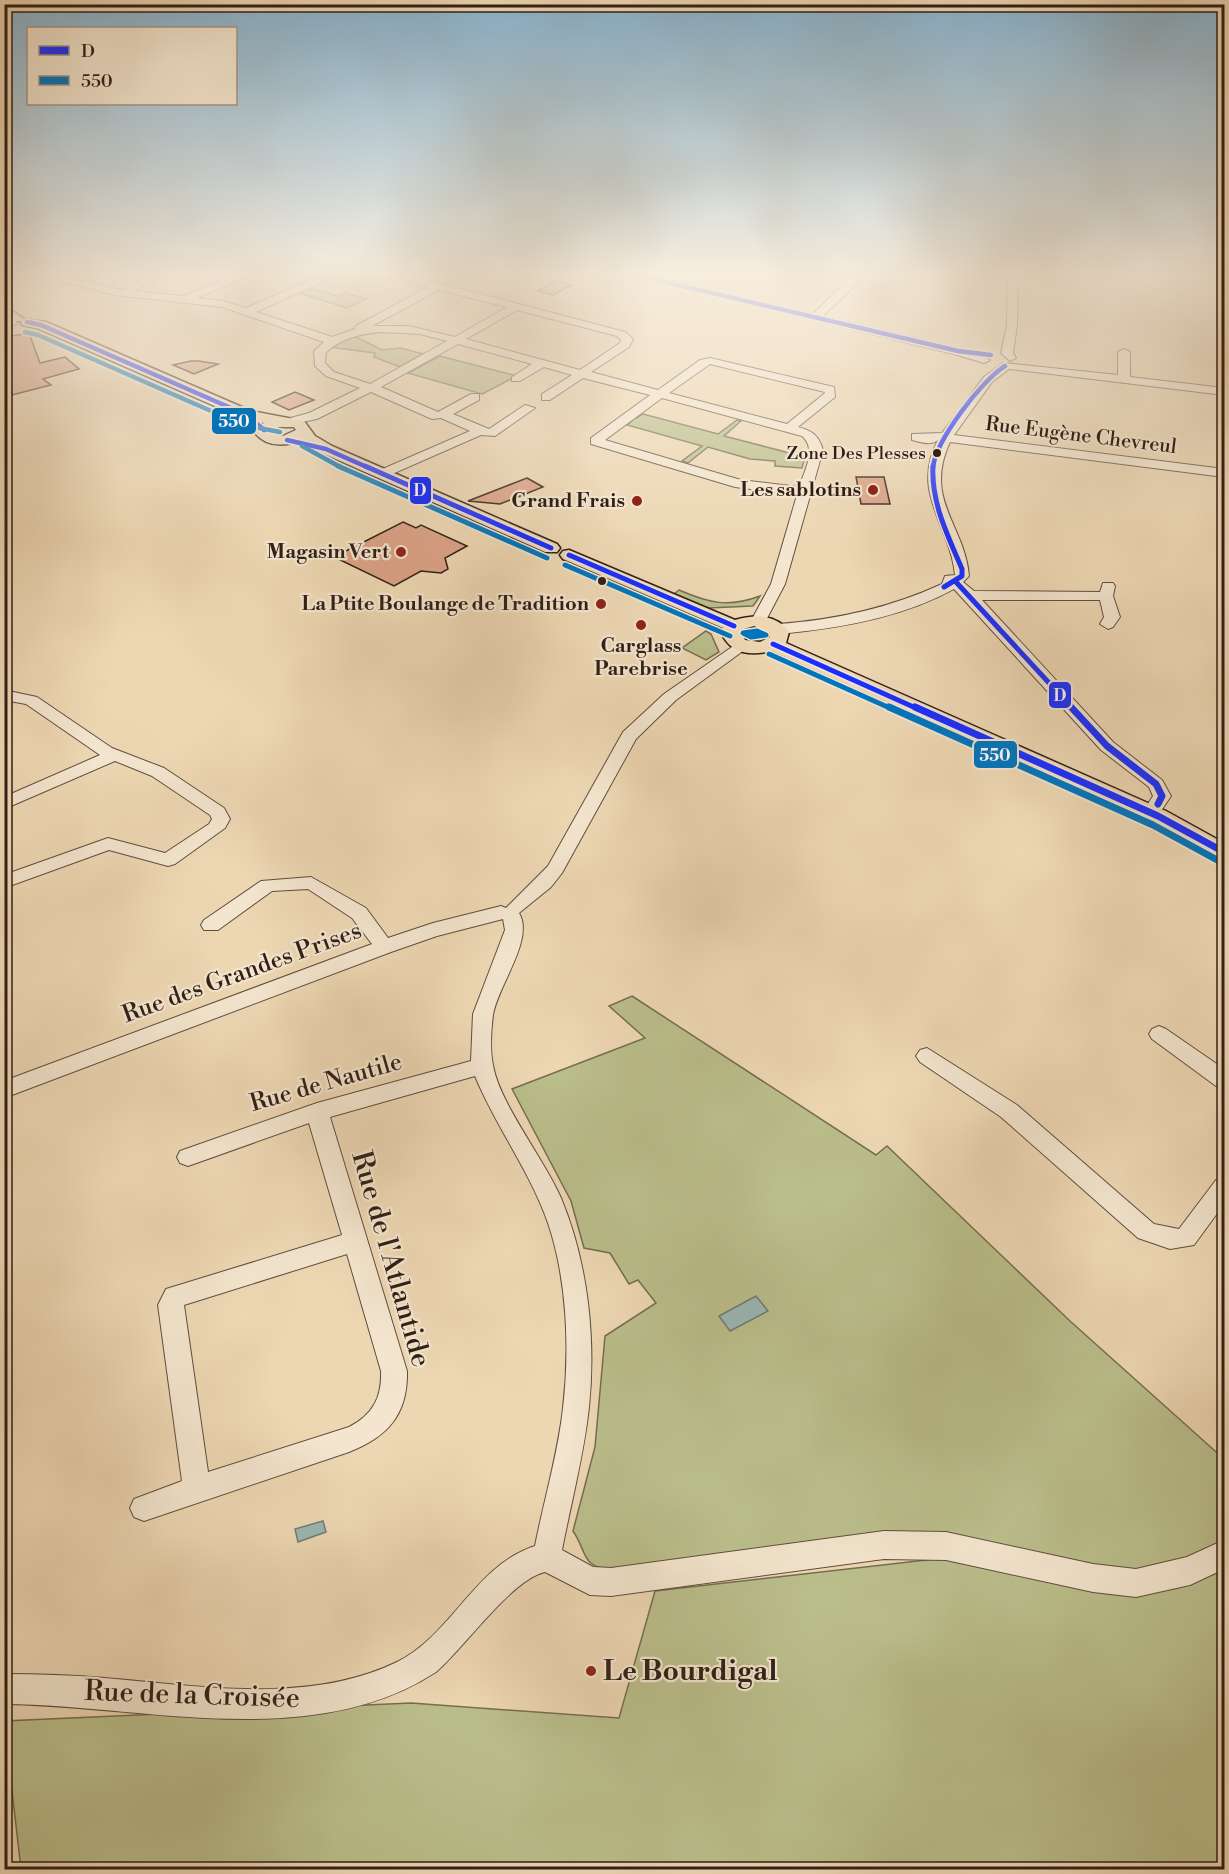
<svg xmlns="http://www.w3.org/2000/svg" width="1229" height="1874" font-family="'Libre Bodoni',serif">
  <style>
    .green { fill: #babe8b; stroke: #756e51; stroke-width: 1.5 }
    .water { fill: #9ab8b3; stroke: #707b75; stroke-width: 1.5 }
    .building { fill: #dba287; stroke: #301f17; stroke-width: 1.5 }
    .lines { fill: none; stroke-linecap: round; stroke-linejoin: round }
    .minor-casing { stroke: #5f4d3e; stroke-width: 2 }
    .major-casing { stroke: #301f17; stroke-width: 3 }
    .minor { fill: #f3e5ce; fill-rule: evenodd }
    .major { fill: #edd7b3; fill-rule: evenodd }
    .bus-1-far2-casing { stroke: #f3e5ce; stroke-width: 8 }
    .bus-1-far1-casing { stroke: #f3e5ce; stroke-width: 8 }
    .bus-1-casing { stroke: #f3e5ce; stroke-width: 11 }
    .bus-2-far2-casing { stroke: #f3e5ce; stroke-width: 8 }
    .bus-2-far1-casing { stroke: #f3e5ce; stroke-width: 8 }
    .bus-2-casing { stroke: #f3e5ce; stroke-width: 11 }
    .bus-1-far2 { stroke: #192eff; stroke-width: 4.5 }
    .bus-1-far1 { stroke: #192eff; stroke-width: 5 }
    .bus-1 { stroke: #192eff; stroke-width: 7 }
    .bus-2-far2 { stroke: #0075bf; stroke-width: 4.5 }
    .bus-2-far1 { stroke: #0075bf; stroke-width: 5 }
    .bus-2 { stroke: #0075bf; stroke-width: 7 }
    .bus-dot { fill: #301f17; stroke: #f3e5ce; stroke-width: 2 }
    .poi-dot { fill: #8f2418; stroke: #f3e5ce; stroke-width: 2 }
    .labels { text-anchor: middle; dominant-baseline: central; stroke-width: 4.5; stroke-linejoin: round; paint-order: stroke }
    .far-bus-label { font-size: 18px; fill: #301f17; stroke: #f3e5ce; text-anchor: end }
    .far-street-label { font-size: 20px; fill: #301f17; stroke: #f3e5ce }
    .far-poi-label { font-size: 20px; font-weight: bold; fill: #301f17; stroke: #f3e5ce; text-anchor: end }
    .street-label { font-size: 24px; fill: #301f17; stroke: #f3e5ce }
    .near-street-label { font-size: 28px; fill: #301f17; stroke: #f3e5ce }
    .near-poi-label { font-size: 28px; font-weight: bold; fill: #301f17; stroke: #f3e5ce; text-anchor: start }
    .line-badge { stroke: #f3e5ce; stroke-width: 2 }
    .badge-label { font-size: 16px; text-anchor: middle; font-weight: bold; fill: #fff }
  </style>
  <rect width="100%" height="100%" fill="#edd7b3"/>
  <filter id="stains"><feTurbulence type="fractalNoise" baseFrequency=".00333" numOctaves="4"/><feColorMatrix values="0 0 0 0 .2 0 0 0 0 .09 0 0 0 0 .02 0 0 0 .5 -.17"/></filter>
  <radialGradient id="worn" r=".72"><stop offset=".6" stop-color="#630" stop-opacity="0"/><stop offset="1" stop-color="#630" stop-opacity=".3"/></radialGradient>
  <!-- green -->
  <path class="green" d="M309,288L338,296L345,293L366,299L347,308L299,293Z
    M354,336L382,350L401,348L423,354L400,367L374,357L375,353L330,347Z
    M440,356L517,376L482,394L408,373Z
    M643,414L718,434L737,420L741,421L724,436L805,457L802,468L775,466V461L750,459L708,447L688,463L682,461L702,446L627,425L632,421L627,419L631,416L637,418Z
    M588,570L602,576L605,575L692,614L685,618L582,572Z
    M679,590C709,603 728,608 760,596L753,606L708,608L674,594Z
    M706,631L711,634L719,652L706,660L682,648Z
    M632,996L876,1155L887,1146L1070,1321L1224,1459V1869H21L4,1721L411,1703L619,1718L655,1591L935,1559L984,1547L611,1569C581,1568 587,1551 573,1531L595,1447L605,1336L656,1303L638,1280L629,1284L610,1253L584,1248L571,1201L512,1089L645,1038L609,1006Z"/>
  <!-- water -->
  <path class="water" d="M756,1296L768,1311L730,1331L719,1316Z
    M323,1521L326,1532L298,1542L295,1529Z"/>
  <!-- building -->
  <path class="building" d="M555,281L571,285L553,295L538,291Z
    M25,334L30,336L40,363L65,357L79,369L43,379L51,385L4,397V337Z
    M191,361H199L218,364L194,374L173,365Z
    M295,392L314,400L289,410L272,402Z
    M856,477H884L890,504H861Z
    M527,478L543,487L500,504L468,501Z
    M403,522L416,528L421,525L467,546L445,558L448,569L441,573L421,571L394,586L334,557Z"/>
  <g class="lines">
    <!-- minor casing -->
    <g class="minor-casing">
      <path id="minor" d="M37,275H57L122,290L148,275H163L134,291L183,296L236,275H251L197,298L223,301L246,308L322,275H337L256,312L332,337L355,329L356,326L428,287L390,275H409L625,332L633,339L629,347L591,372L658,390L700,360L710,358L834,387L835,397L798,427C813,431 819,436 823,450L785,584L764,624H754L751,621L771,584L797,495L735,487L591,444V438L650,395L583,378L550,400H542V394L572,375L544,367L520,381H512V377L532,364L458,344L381,387L438,412L471,394H479V400L453,414L489,429L525,405L535,408L495,436L481,435L383,478L378,477V471L470,431L441,418L432,419L371,392L317,419L287,425V419L309,413L360,388L326,376L315,366L314,351L324,342L222,307L114,295ZM439,290L507,307L455,337L409,326H372ZM517,310L617,336L621,340L620,343L580,370L466,339ZM381,332L420,334L447,341L370,384L334,372L325,363L326,352C342,338 360,334 381,332ZM710,364L825,392V393L787,424L669,393ZM662,398L802,436C817,449 805,470 799,487L741,480L605,440Z
        M629,275H649L813,314L849,279L847,275H857L858,282L823,316L962,349L990,360L984,363L954,354Z
        M1008,275H1018L1017,325L1013,353L1016,358L1010,361L1001,353L1007,325Z
        M13,320L18,323L4,329V322Z
        M1124,349L1130,352V377L1224,388V395L1009,369L992,382L954,435L1224,469V477L950,442C923,500 965,525 969,576L963,582L974,591L1100,592L1103,583H1113L1115,586L1113,596L1120,617L1113,627L1108,629L1100,624L1104,617L1100,600H982L1113,742L1162,780L1171,796L1157,817L1151,819L1142,813L1153,796L1149,787L1101,750L954,589C902,618 836,629 778,634L770,629L778,624C835,620 890,608 942,584L945,576L955,575C950,525 910,493 938,440C931,446 920,442 912,440V434L942,433L984,377L1003,363L1118,375V352Z
        M742,640L747,642L750,645L747,648L676,700L636,739L562,873L551,887L519,913C535,939 497,987 493,1015C491,1030 490,1051 493,1065C499,1103 545,1160 561,1198C588,1263 596,1338 589,1407C584,1455 571,1503 562,1550L593,1567L611,1568L884,1531L946,1532L1093,1564L1136,1569L1187,1557L1224,1540V1569L1190,1585L1136,1597L1093,1592L946,1560L884,1559L611,1596L590,1595L545,1572C511,1580 465,1647 436,1672C312,1753 143,1705 4,1704V1674C38,1674 71,1675 105,1678C200,1686 308,1705 397,1662C452,1635 475,1565 535,1546C544,1500 558,1454 563,1408C570,1349 567,1279 548,1223C530,1171 496,1127 475,1076L330,1117L407,1371C408,1414 388,1437 349,1452L144,1521L134,1517L130,1508L134,1499L182,1481L158,1305L166,1289L342,1235L309,1123L188,1166L180,1163L177,1157L180,1151L317,1103L471,1061L473,1014L505,930L503,919L437,936L391,952L4,1098V1081L372,944L352,918L308,889L272,891L218,930H204L201,925L204,920L261,881L311,877L366,908L388,938L433,923L501,906L506,908L548,866L623,732L664,694ZM347,1254L381,1371C382,1397 373,1415 349,1427L208,1472L184,1305Z
        M4,690L37,697L112,748L164,768L224,808L230,819L225,828L175,864L168,866L109,850L4,888V875L108,838L165,853L209,824L212,819L210,815L152,776L115,761L4,809V797L100,755L26,704L4,700Z
        M1159,1026L1166,1029L1224,1069V1088L1216,1086L1152,1039L1149,1034L1152,1029Z
        M927,1048L1017,1105L1154,1224L1179,1229L1216,1180L1224,1178V1204L1194,1245L1170,1249L1138,1238L1001,1117L920,1062L916,1056L920,1050Z"/>
    </g>
    <!-- major casing -->
    <g class="major-casing">
      <path id="major" d="M4,305L24,319L46,322L251,411L304,421L315,436L332,446L557,544L560,548L557,552H545L320,452L303,440C286,446 267,448 255,433L264,423L242,418L37,328L22,325L21,321H13L4,315ZM279,427H294L296,430L283,436L271,432Z
        M569,550L735,620C754,614 777,614 789,632L786,643L1166,811L1224,843V859L1150,821L772,651C751,656 730,654 721,632L723,628L563,559L560,555L563,551ZM754,626L770,633V637L760,642L745,640L741,630Z"/>
    </g>
    <!-- minor -->
    <use href="#minor" class="minor"/>
    <!-- major -->
    <use href="#major" class="major"/>
    <!-- bus-1-far2 casing -->
    <g class="bus-1-far2-casing">
      <path id="bus-1-far2" d="M636,275L958,351L991,355
        M27,322L41,325L247,415L264,430
        M287,440L326,449L369,468
        M933,468C935,441 982,380 1005,366"/>
    </g>
    <!-- bus-1-far1 casing -->
    <g class="bus-1-far1-casing">
      <path id="bus-1-far1" d="M365,466L551,548
        M933,466C931,503 948,536 962,569V576L944,587
        M569,555L734,626
        M956,582L1073,709
        M773,644L918,709"/>
    </g>
    <!-- bus-1 casing -->
    <g class="bus-1-casing">
      <path id="bus-1" d="M915,707L1158,816L1224,852
        M1071,707L1107,746L1156,784L1162,796L1158,804"/>
    </g>
    <!-- bus-2-far2 casing -->
    <g class="bus-2-far2-casing">
      <path id="bus-2-far2" d="M25,332L38,335L243,425L280,432
        M302,446L342,468"/>
    </g>
    <!-- bus-2-far1 casing -->
    <g class="bus-2-far1-casing">
      <path id="bus-2-far1" d="M338,466L547,558
        M565,565L730,636
        M757,631L766,635L751,637L743,633Z
        M769,654L892,709"/>
    </g>
    <!-- bus-2 casing -->
    <g class="bus-2-casing">
      <path id="bus-2" d="M889,707L1153,825L1219,861"/>
    </g>
    <!-- bus-1-far2 -->
    <use href="#bus-1-far2" class="bus-1-far2"/>
    <!-- bus-1-far1 -->
    <use href="#bus-1-far1" class="bus-1-far1"/>
    <!-- bus-1 -->
    <use href="#bus-1" class="bus-1"/>
    <!-- bus-2-far2 -->
    <use href="#bus-2-far2" class="bus-2-far2"/>
    <!-- bus-2-far1 -->
    <use href="#bus-2-far1" class="bus-2-far1"/>
    <!-- bus-2 -->
    <use href="#bus-2" class="bus-2"/>
  </g>
  <!-- sky -->
  <linearGradient id="sky" x2="0" y2="1"><stop stop-color="#89b6d3"/><stop offset="0.51" stop-color="#f7eddd"/><stop offset="1" stop-color="#f7eddd" stop-opacity="0"/></linearGradient>
  <rect width="1229" height="538" fill="url(#sky)"/>
  <!-- markers -->
  <g class="bus-dot">
    <circle cx="937" cy="453" r="5"/>
    <circle cx="602" cy="581" r="5"/>
  </g>
  <g class="poi-dot">
    <circle cx="873" cy="490" r="6"/>
    <circle cx="637" cy="501" r="6"/>
    <circle cx="401" cy="552" r="6"/>
    <circle cx="601" cy="604" r="6"/>
    <circle cx="641" cy="625" r="6"/>
    <circle cx="591" cy="1671" r="6"/>
  </g>
  <g class="labels">
    <!-- far-bus labels -->
    <g class="far-bus-label">
      <text x="926" y="453">Zone Des Plesses</text>
    </g>
    <!-- far-street labels -->
    <g class="far-street-label">
      <text transform="translate(1081 436) rotate(7)">Rue Eugène Chevreul</text>
    </g>
    <!-- far-poi labels -->
    <g class="far-poi-label">
      <text x="861" y="490">Les sablotins</text>
      <text x="625" y="501">Grand Frais</text>
      <text x="389" y="552">Magasin Vert</text>
      <text x="589" y="604">La Ptite Boulange de Tradition</text>
      <text x="641" y="646" text-anchor="middle">Carglass<tspan x="641" dy="23">Parebrise</tspan></text>
    </g>
    <!-- street labels -->
    <g class="street-label">
      <text transform="translate(242 973) rotate(-20)">Rue des Grandes Prises</text>
      <text transform="translate(326 1083) rotate(-16)">Rue de Nautile</text>
    </g>
    <!-- near-street labels -->
    <g class="near-street-label">
      <text transform="translate(391 1259) rotate(74)">Rue de l'Atlantide</text>
      <text transform="translate(192 1695) rotate(2)">Rue de la Croisée</text>
    </g>
    <!-- near-poi labels -->
    <g class="near-poi-label">
      <text x="603" y="1671">Le Bourdigal</text>
    </g>
  </g>
  <g class="line-badge">
    <rect x="211" y="407" width="46" height="28" rx="6" fill="#0075bf"/>
    <rect x="409" y="476" width="23" height="29" rx="6" fill="#192eff"/>
    <rect x="1048" y="681" width="24" height="28" rx="6" fill="#192eff"/>
    <rect x="973" y="740" width="45" height="29" rx="6" fill="#0075bf"/>
  </g>
  <g class="badge-label">
    <text x="234" y="427">550</text>
    <text x="420" y="496">D</text>
    <text x="1060" y="701">D</text>
    <text x="995" y="761">550</text>
  </g>
  <!-- margin -->
  <rect width="1229" height="1874" fill="none" stroke="#edd7b3" stroke-width="24"/>
  <rect x="6" y="6" width="1217" height="1862" fill="none" stroke="#301f17" stroke-width="3"/>
  <rect x="12" y="12" width="1205" height="1850" fill="none" stroke="#301f17" stroke-width="1.5"/>
  <!-- legend -->
  <rect x="27" y="27" width="210" height="78" fill="#f3e5ce" stroke="#a59685" stroke-width="1.5"/>
  <rect x="39" y="46" width="30" height="9" fill="#192eff" stroke="#a59685" stroke-width="1.5"/>
  <text x="81" y="57" font-size="18" fill="#301f17">D</text>
  <rect x="39" y="76" width="30" height="9" fill="#0075bf" stroke="#a59685" stroke-width="1.5"/>
  <text x="81" y="87" font-size="18" fill="#301f17">550</text>
  <rect width="100%" height="100%" filter="url(#stains)"/>
  <rect width="100%" height="100%" fill="url(#worn)"/>
</svg>
